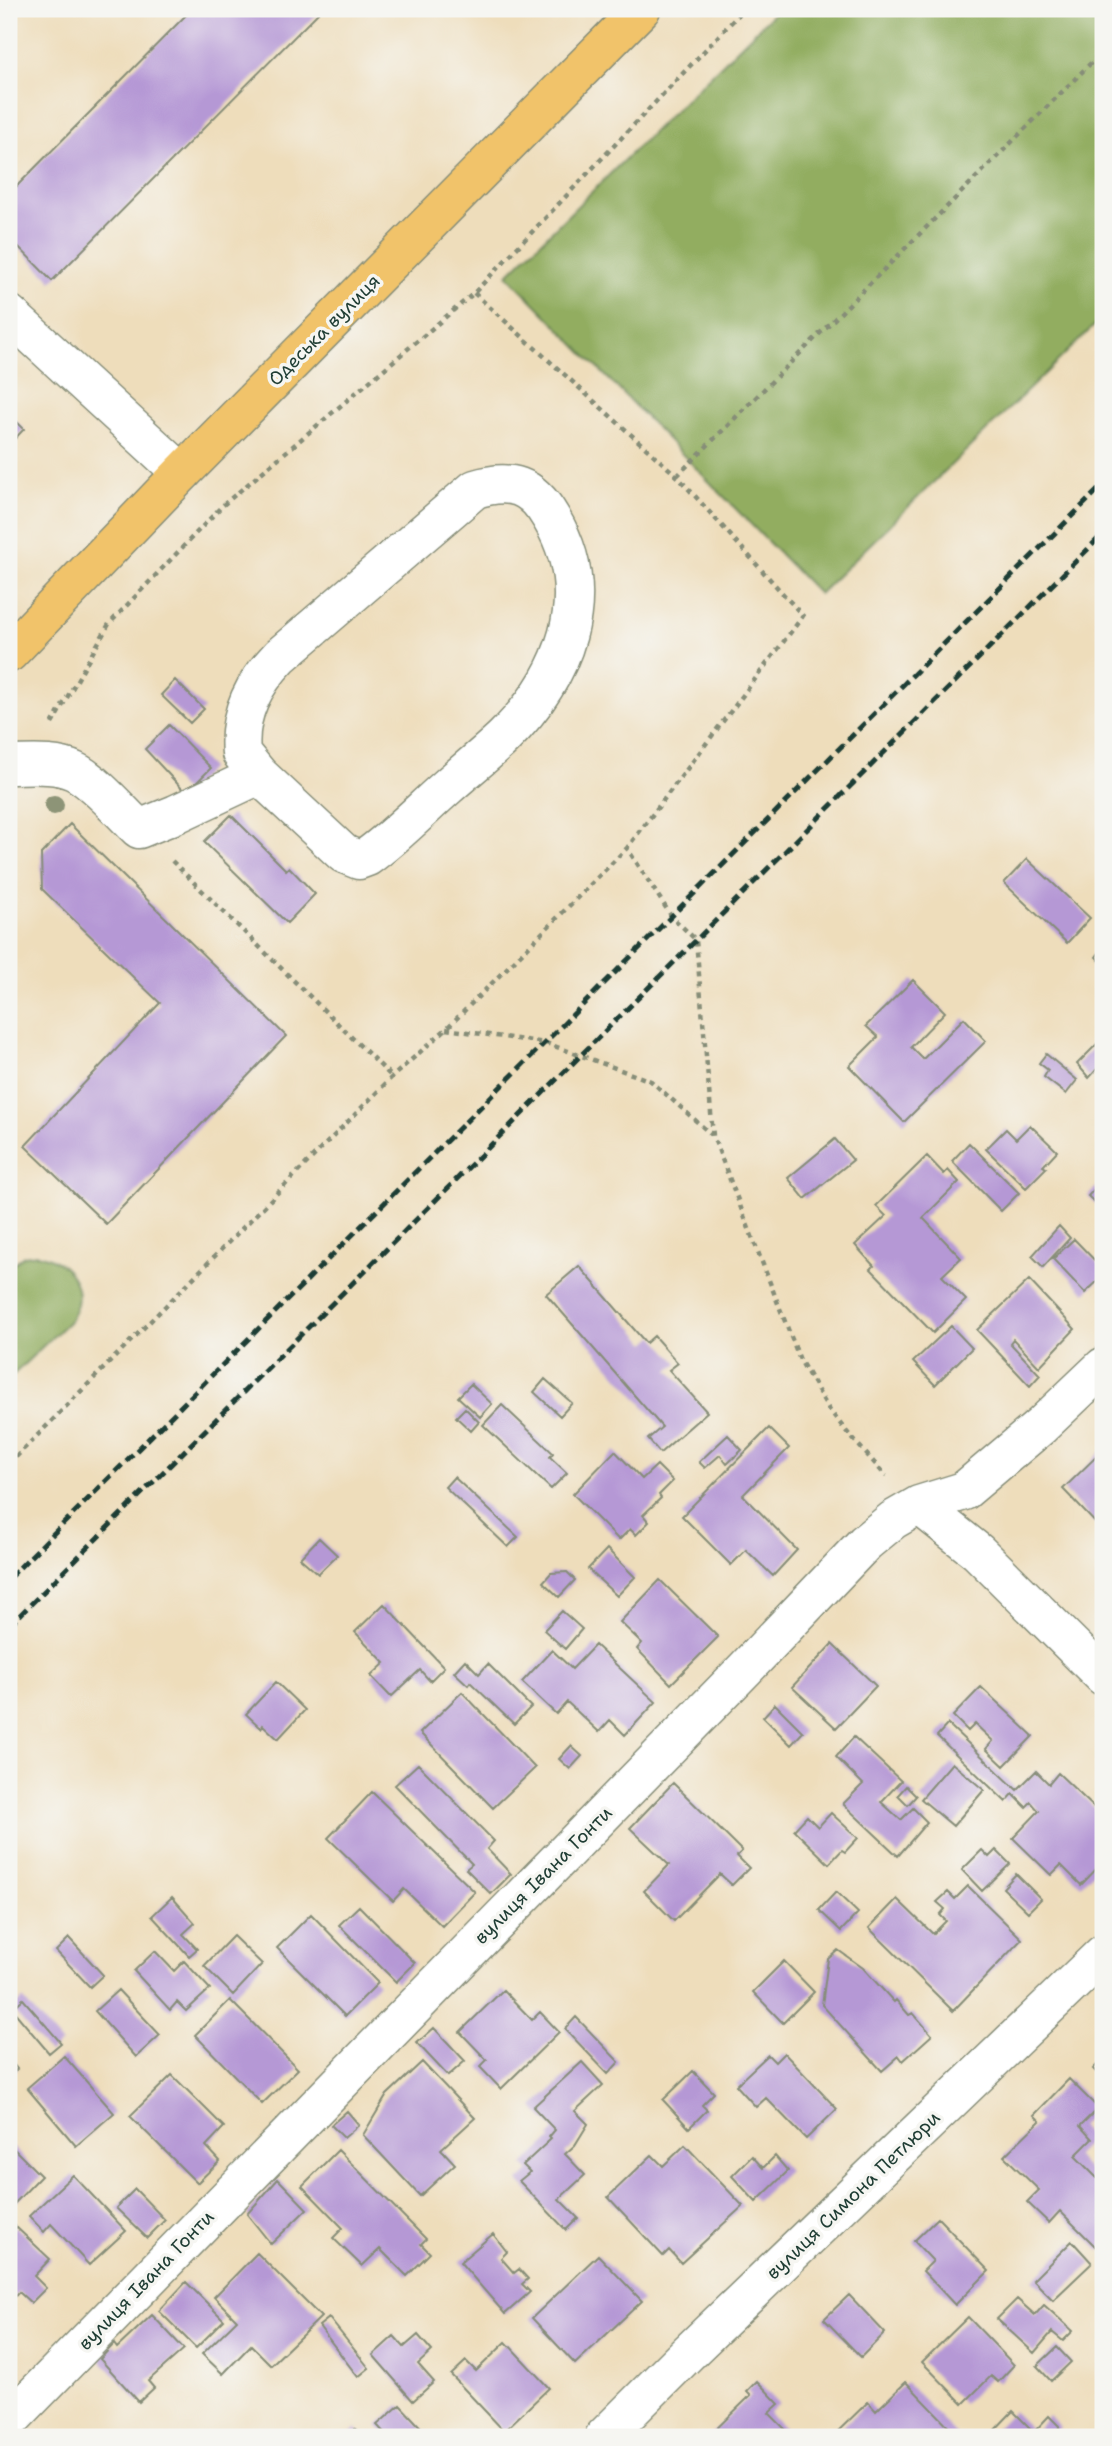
<svg xmlns="http://www.w3.org/2000/svg" width="1112" height="2446" font-family="'Shantell Sans',sans-serif">
  <style>
    .forest { fill: #92ad60; stroke: #58754a; stroke-width: 2 }
    .building { fill: #b598d5 }
    .lines { fill: none; stroke-linecap: round; stroke-linejoin: round }
    .minor-casing { stroke: #868d78; stroke-width: 41 }
    .major-casing { stroke: #868d78; stroke-width: 41 }
    .path { stroke: #868d78; stroke-width: 4.5; stroke-dasharray: 5 5; stroke-linecap: butt }
    .minor { stroke: #fff; stroke-width: 38 }
    .major { stroke: #f1c36a; stroke-width: 38 }
    .rail { stroke: #1f3d34; stroke-width: 5; stroke-dasharray: 10 5; stroke-linecap: butt }
    .tree { fill: #8d9477 }
    .labels { text-anchor: middle; dominant-baseline: central; stroke-width: 7; stroke-linejoin: round; paint-order: stroke }
    .street-label { font-size: 19px; fill: #1f3d34; stroke: #f6f6f2 }
  </style>
  <rect width="100%" height="100%" fill="#f6f6f2"/>
  <filter id="ink" filterUnits="userSpaceOnUse"><feTurbulence type="fractalNoise" baseFrequency=".0143" numOctaves="2"/><feDisplacementMap in="SourceGraphic" scale="14" xChannelSelector="R" yChannelSelector="G"/><feConvolveMatrix kernelMatrix="1 2 1 2 8 2 1 2 1" color-interpolation-filters="sRGB"/></filter>
  <filter id="wash" filterUnits="userSpaceOnUse"><feTurbulence type="fractalNoise" baseFrequency=".00686" numOctaves="4" result="noise"/><feDisplacementMap in="SourceGraphic" scale="28" xChannelSelector="R" yChannelSelector="G"/><feGaussianBlur stdDeviation="1.57" result="paint"/><feColorMatrix in="noise" values="0 0 0 0 0 0 0 0 0 0 0 0 0 0 0 0 0 1.4 0 .05"/><feComposite in="paint" operator="in"/></filter>
  <g filter="url(#wash)">
    <rect width="100%" height="100%" fill="#edb"/>
    <!-- forest -->
    <path class="forest" d="M778,9H1103V317L819,594L507,275Z
      M37,1254C70,1261 90,1291 69,1321L9,1379V1267L24,1256Z"/>
    <g id="blocks">
      <!-- building -->
      <path class="building" d="M192,9H322L52,281L9,237V194Z
        M9,420L13,424L15,420L24,429L9,445Z
        M175,680L204,709L190,723L161,695Z
        M169,725L211,768L186,793L145,749Z
        M231,815L286,870L289,867L315,894L287,923L204,842Z
        M70,824L286,1036L106,1224L25,1146L160,1003L42,889L41,854Z
        M1027,859L1090,918L1067,943L1004,883Z
        M1103,948V964L1096,957Z
        M913,980L945,1012L911,1047L923,1059L964,1018L986,1041L904,1122L849,1066L878,1037L866,1026Z
        M1103,1038V1073L1098,1068L1089,1078L1077,1064Z
        M1046,1054L1077,1080L1066,1094L1044,1077L1048,1070L1039,1063Z
        M1030,1125L1057,1151L1043,1166L1046,1168L1026,1188L986,1149L1006,1129L1016,1139Z
        M835,1139L853,1160L805,1199L788,1178Z
        M969,1143L1019,1193L1001,1211L952,1161Z
        M927,1156L944,1174L948,1170L959,1182L923,1218L961,1258L942,1276L966,1300L933,1333L871,1269L874,1266L855,1245L886,1216L876,1206Z
        M1103,1180V1211L1088,1196Z
        M1059,1226L1070,1238L1043,1267L1032,1256Z
        M1074,1239L1103,1269V1276L1085,1293L1053,1259Z
        M579,1266L646,1343L654,1336L678,1363L669,1370L707,1412L660,1453L648,1439L662,1427L546,1294Z
        M1029,1280L1075,1329L1039,1367L1013,1339L1010,1343L1040,1375L1030,1386L977,1330Z
        M951,1326L972,1348L935,1385L913,1362Z
        M545,1379L572,1403L560,1416L534,1392Z
        M471,1384L492,1404L480,1417L458,1397Z
        M502,1405L553,1453L550,1457L567,1473L551,1489L483,1425Z
        M465,1408L479,1422L471,1431L456,1417Z
        M769,1428L789,1448L743,1495L797,1550L773,1576L746,1550L731,1565L682,1516Z
        M728,1435L742,1450L727,1464L720,1455L705,1468L699,1462Z
        M1103,1450V1531L1063,1489Z
        M615,1451L642,1479L657,1465L673,1481L659,1495L661,1498L643,1515L649,1522L636,1535L630,1529L619,1540L573,1494Z
        M454,1477L518,1537L508,1547L445,1487Z
        M319,1538L337,1555L318,1574L300,1558Z
        M607,1549L635,1577L617,1596L588,1569Z
        M567,1572L575,1580L559,1597L543,1582L551,1573Z
        M660,1580L718,1637L671,1684L637,1649L642,1643L620,1622Z
        M384,1604L444,1667L430,1681L420,1670L391,1697L371,1676L385,1663L355,1632Z
        M562,1611L582,1629L565,1649L544,1630Z
        M832,1644L876,1686L836,1728L792,1687Z
        M595,1645L656,1702L625,1735L610,1720L599,1732L567,1702L556,1714L522,1682L552,1650L572,1669Z
        M465,1660L479,1674L488,1664L531,1707L514,1724L470,1682L468,1685L454,1672Z
        M276,1682L305,1710L278,1739L263,1725L261,1728L246,1714Z
        M981,1687L1033,1736L1004,1766L986,1749L993,1741L975,1724L968,1731L953,1716Z
        M462,1692L535,1768L493,1808L420,1733Z
        M775,1704L803,1732L791,1745L763,1717Z
        M948,1724L1017,1790L1036,1771L1049,1784L1058,1773L1103,1816V1862L1081,1885L1061,1865L1051,1875L1013,1838L1039,1811L1031,1802L1026,1807L1013,1794L1006,1802L937,1736Z
        M854,1737L901,1781L881,1802L901,1820L913,1808L927,1822L898,1856L843,1804L863,1784L836,1757Z
        M571,1746L582,1756L570,1769L559,1759Z
        M952,1763L984,1790L953,1826L921,1799Z
        M418,1764L494,1841L487,1849L511,1874L491,1894L466,1869L472,1864L395,1785Z
        M673,1783L742,1851L737,1856L749,1868L732,1885L720,1874L674,1921L644,1891L669,1865L630,1828Z
        M906,1786L916,1796L908,1805L898,1795Z
        M372,1792L475,1892L442,1926L404,1889L393,1901L328,1838Z
        M831,1813L858,1838L845,1852L842,1850L829,1864L794,1830L807,1816L818,1827Z
        M982,1850L989,1857L996,1850L1010,1864L982,1891L962,1870Z
        M1016,1874L1041,1899L1028,1912L1003,1888Z
        M968,1886L1022,1939L953,2011L869,1928L897,1899L933,1934L946,1921L940,1915L945,1909L937,1902L948,1892L955,1899Z
        M836,1892L858,1913L841,1931L819,1910Z
        M172,1897L195,1923L183,1934L197,1949L189,1956L152,1916Z
        M359,1906L415,1963L396,1982L339,1925Z
        M311,1914L378,1983L345,2016L277,1948Z
        M233,1936L262,1964L233,1995L204,1966Z
        M69,1938L103,1975L90,1987L56,1951Z
        M838,1950L863,1968L894,2002L896,2000L909,2015L913,2013L932,2035L903,2061L899,2056L882,2071L822,2005L828,1959Z
        M155,1951L174,1971L184,1961L210,1989L186,2011L177,2002L170,2010L134,1971Z
        M784,1961L814,1992L783,2023L753,1992Z
        M118,1990L160,2035L136,2057L95,2011Z
        M503,1990L532,2020L540,2012L559,2032L501,2089L480,2067L487,2060L460,2032Z
        M23,1999L61,2043L49,2053L12,2009Z
        M230,2000L298,2069L262,2104L195,2035Z
        M576,2017L619,2062L608,2074L565,2029Z
        M434,2028L465,2061L448,2076L417,2043Z
        M784,2053L837,2109L806,2139L766,2098L756,2107L736,2085L768,2055L775,2062Z
        M64,2056L114,2113L76,2146L27,2088Z
        M9,2059L17,2069L9,2077Z
        M1103,2059V2079L1093,2069Z
        M422,2062L475,2118L441,2149L455,2164L420,2196L363,2135L387,2095Z
        M582,2062L603,2085L575,2111L588,2124L575,2145L565,2154L585,2175L559,2199L578,2218L566,2230L519,2181L530,2172L523,2165L551,2139L549,2137L555,2130L533,2107Z
        M693,2071L714,2093L702,2105L707,2110L689,2128L663,2100Z
        M172,2075L224,2127L206,2146L220,2161L197,2183L130,2116Z
        M1069,2079L1098,2108L1080,2126L1092,2139L1075,2156L1103,2184V2247L1100,2251L1060,2211L1049,2223L1027,2202L1039,2190L1004,2156L1040,2121L1034,2115Z
        M347,2111L359,2125L344,2138L331,2125Z
        M9,2144L41,2176L12,2206L9,2203Z
        M685,2145L743,2206L681,2263L669,2250L663,2256L608,2197L652,2155L663,2166Z
        M338,2150L426,2239L421,2244L430,2253L407,2276L380,2249L362,2266L333,2238L343,2228L302,2186Z
        M752,2156L763,2168L775,2156L788,2171L756,2202L732,2176Z
        M73,2175L126,2231L89,2265L51,2224L44,2232L29,2216Z
        M278,2179L307,2209L271,2244L247,2214Z
        M135,2189L165,2220L147,2238L116,2208Z
        M938,2218L989,2271L955,2305L923,2271L933,2261L914,2241Z
        M15,2226L50,2259L34,2276L46,2288L31,2303L19,2292L9,2303V2233Z
        M493,2234L507,2252L501,2258L514,2273L519,2269L528,2279L522,2284L530,2292L505,2314L460,2262Z
        M1072,2241L1092,2263L1053,2300L1033,2280Z
        M257,2253L321,2317L271,2365L251,2345L223,2374L202,2354L237,2320L214,2297Z
        M598,2255L642,2301L575,2364L532,2318Z
        M186,2282L224,2320L196,2348L159,2311Z
        M849,2295L885,2333L861,2357L824,2319Z
        M1017,2299L1035,2315L1044,2305L1073,2331L1063,2341L1052,2332L1034,2353L997,2319Z
        M152,2315L184,2349L148,2381L154,2388L139,2402L100,2359L114,2344L117,2348Z
        M968,2317L1014,2365L998,2382L991,2376L963,2404L922,2362Z
        M329,2318L369,2368L358,2377L319,2326Z
        M418,2335L432,2351L418,2364L434,2382L413,2401L373,2355L394,2336L404,2347Z
        M506,2342L549,2388L504,2431L451,2375L466,2361L476,2371Z
        M1057,2347L1071,2362L1051,2381L1037,2366Z
        M757,2381L779,2404L769,2413L793,2437H708L751,2395L747,2391Z
        M906,2382L959,2437H836L834,2435L868,2402L876,2411Z
        M400,2405L428,2435L426,2437H388L377,2425Z
        M1013,2411L1032,2430L1025,2437H991L989,2436Z
        M1049,2416L1060,2427L1050,2437H1035L1032,2434Z
        M355,2429L363,2437H348Z"/>
    </g>
  </g>
  <g filter="url(#ink)">
    <use href="#blocks" fill-opacity="0" stroke="#868d78" stroke-width="2"/>
    <g class="lines">
      <!-- minor casing -->
      <g class="minor-casing">
        <path id="minor" d="M9,314L182,473
          M9,765C29,765 55,762 74,771C94,780 122,813 139,829L176,814L259,775L344,854L359,860L367,857C395,837 421,810 447,787C465,771 485,755 503,738C564,678 598,597 551,518C532,485 511,478 475,489L280,656C254,683 237,714 241,753L259,775
          M919,1505L978,1552L1103,1676
          M9,2421L745,1669L865,1543L893,1520L919,1505L964,1491L1041,1426L1103,1367
          M604,2437L688,2353L1103,1954"/>
      </g>
      <!-- major casing -->
      <g class="major-casing">
        <path id="major" d="M9,653L182,473L641,9"/>
      </g>
      <!-- path -->
      <path class="path" d="M474,293L677,476L803,616L627,848L672,917L696,940L713,1136L800,1360L828,1408L846,1431L886,1476
        M677,476L1103,51
        M52,724L109,624L222,506L474,293L744,9
        M172,861L392,1077
        M446,1029L546,1043L651,1081L712,1135
        M9,1464L392,1077L446,1029L627,848"/>
      <!-- minor -->
      <use href="#minor" class="minor"/>
      <!-- major -->
      <use href="#major" class="major"/>
      <!-- rail -->
      <path class="rail" d="M9,1578L1103,485
        M9,1626L1103,534"/>
    </g>
    <!-- trees -->
    <circle class="tree" cx="54" cy="805" r="10"/>
  </g>
  <g class="labels">
    <!-- street labels -->
    <g class="street-label">
      <text transform="translate(324 330) rotate(-45)">Одеська вулиця</text>
      <text transform="translate(543 1875) rotate(-45)">вулиця Івана Гонти</text>
      <text transform="translate(853 2195) rotate(-44)">вулиця Симона Петлюри</text>
      <text transform="translate(146 2280) rotate(-46)">вулиця Івана Гонти</text>
    </g>
  </g>
  <!-- margin -->
  <rect width="1112" height="2446" fill="none" stroke="#f6f6f2" stroke-width="35"/>
</svg>
